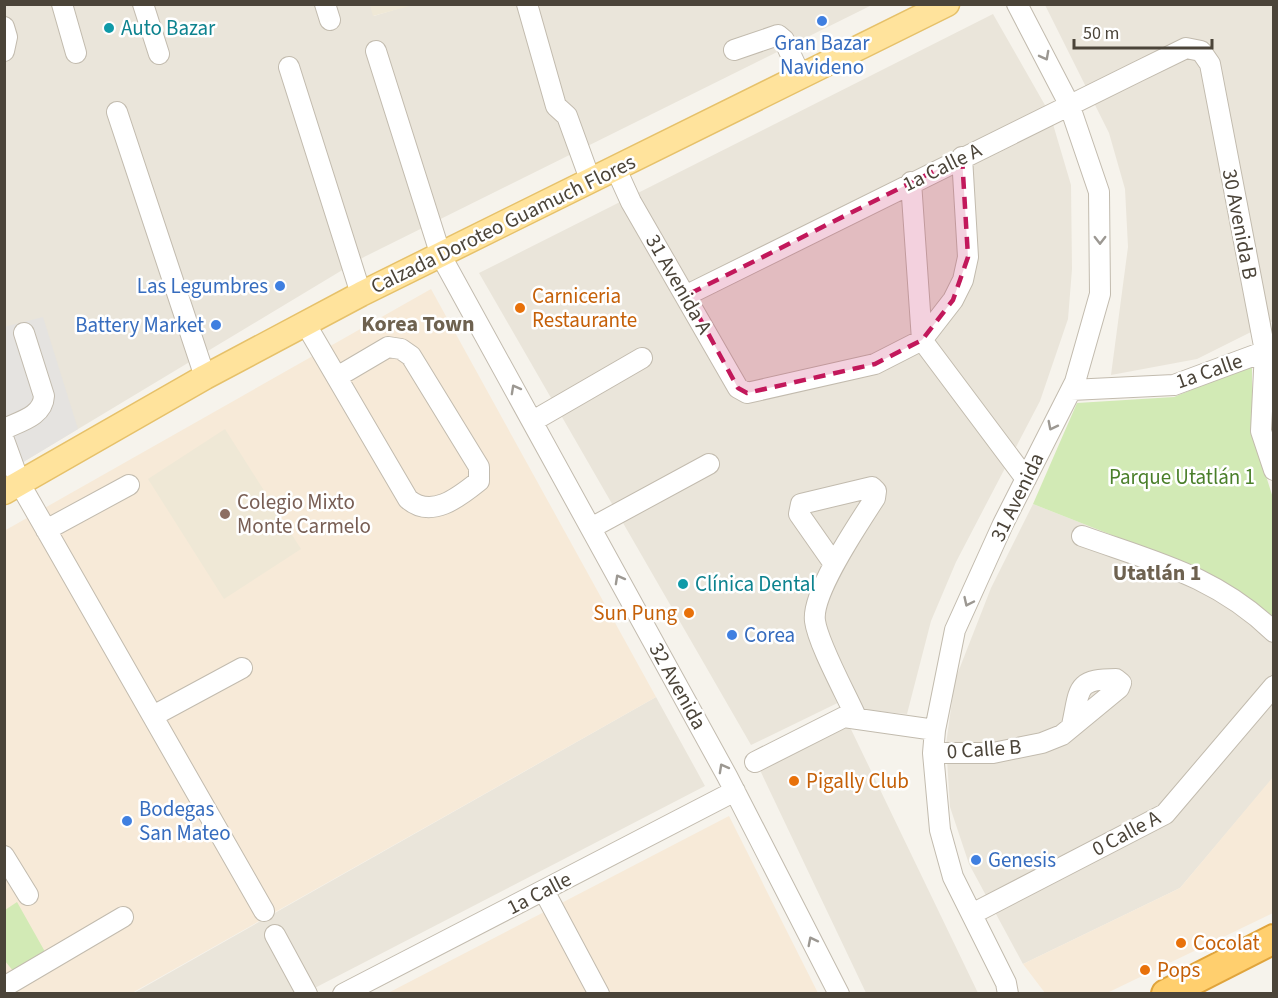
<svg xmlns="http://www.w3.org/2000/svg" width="1278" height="998" font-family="'Source Sans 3',sans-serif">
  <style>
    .residential { fill: #eae5da }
    .commercial { fill: #f7ead8 }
    .education { fill: #efe8d6 }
    .green { fill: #d2eab5 }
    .parking { fill: #e5e3e0 }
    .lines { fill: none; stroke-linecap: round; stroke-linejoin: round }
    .minor-casing { stroke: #c2bbae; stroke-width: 22 }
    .major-casing { stroke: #e6c16a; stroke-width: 27 }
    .highway-casing { stroke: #e0a43c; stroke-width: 32 }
    .minor { stroke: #fff; stroke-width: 20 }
    .major { stroke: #ffe39c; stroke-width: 24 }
    .highway { stroke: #ffcf6e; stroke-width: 28 }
    .oneway { stroke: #9c9892 }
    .marked { fill: #c2185b; fill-opacity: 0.2; stroke: #c2185b; stroke-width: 4.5; stroke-dasharray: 12 8; stroke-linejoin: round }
    .shop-dot { fill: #3f7fe0; stroke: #fff; stroke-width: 2 }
    .culture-dot { fill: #0f9aa8; stroke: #fff; stroke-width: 2 }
    .food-dot { fill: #e8710a; stroke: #fff; stroke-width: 2 }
    .education-dot { fill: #8d6e63; stroke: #fff; stroke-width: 2 }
    .labels { text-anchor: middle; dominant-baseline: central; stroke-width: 5; stroke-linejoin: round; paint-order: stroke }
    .culture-label { font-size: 21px; fill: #0d838f; stroke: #fff; text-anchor: start }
    .shop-label { font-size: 21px; fill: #366cbe; stroke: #fff; text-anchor: start }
    .street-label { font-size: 21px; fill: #4b4439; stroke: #fff }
    .food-label { font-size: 21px; fill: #c56008; stroke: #fff; text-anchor: start }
    .park-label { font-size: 21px; fill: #4a7f2a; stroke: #fff }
    .education-label { font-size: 21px; fill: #785e54; stroke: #fff; text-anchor: start }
    .neighbourhood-label { font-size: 22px; font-weight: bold; fill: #6e6250; stroke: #fff }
  </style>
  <rect width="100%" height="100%" fill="#f6f3ec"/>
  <!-- residential -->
  <path class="residential" d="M370,4L374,16L413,4L872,5L364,257L5,473L4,5Z
    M1045,5H1273V321L1197,359L1111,375L1128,247L1125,189L1109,133Z
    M993,14L1050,114L1071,185L1072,269L1068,319L1040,401L956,562L931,621L907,714L864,710L856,694L751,745L479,273Z
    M1033,504L1165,556L1273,642L1274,777L1180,888L1023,964L969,864L950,807L946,744L955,680L991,588Z
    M656,697L705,786L305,993L132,994Z
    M847,721L978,993H866L758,766Z"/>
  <!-- commercial -->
  <path class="commercial" d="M431,289L656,697L132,993H5L4,531Z
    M1273,777V913L1107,993H1045L1023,964L1180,888Z
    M729,816L818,993L386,994Z"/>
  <!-- education -->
  <path class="education" d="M370,5V4L413,5L373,16Z
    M225,429L301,549L224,599L148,479Z"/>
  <!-- green -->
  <path class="green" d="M1252,365V432L1273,498V642L1165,556L1033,504L1077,403L1174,397Z
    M17,902L48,957L14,972L5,961V910Z"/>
  <!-- parking -->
  <path class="parking" d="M43,317L78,429L5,473L4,327Z"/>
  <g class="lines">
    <!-- minor casing -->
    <g class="minor-casing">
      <path id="minor" d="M62,4L76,53
        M143,4L159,54
        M325,4L330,20
        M527,4L556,106L567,116L591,182
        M4,27L7,37L4,51
        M734,50L778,35L784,40L801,77
        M376,51L441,256L727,776L839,994
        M289,67L361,294
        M117,112L205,377
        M616,169L631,202L738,388L747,393L875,364L922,340L953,300L963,280L968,257L962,157
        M911,182L922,340L1026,479
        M687,295L1137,72L1186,48L1201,51L1210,64L1265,351L1261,431L1274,470
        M305,323L408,499C431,519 458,498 479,481V467L411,356L401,349L388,347L337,377
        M1071,390L1174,385L1274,348
        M533,421L642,358
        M4,429C21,421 43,416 44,396L24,333
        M4,440L20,484L264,911
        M591,528L709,464
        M46,530L129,485
        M1082,536C1155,562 1216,576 1274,632
        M834,564L799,514L801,504L872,487L876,491L875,498C859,523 811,593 815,621C818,644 847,696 857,719
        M153,716L242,668
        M933,753H993L1042,743L1062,735L1119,688L1121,683L1116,679C1075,679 1080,689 1072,725
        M755,762L844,717L935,730
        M4,856L28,895
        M544,891L599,994
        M972,914L1165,814L1274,686
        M275,935L307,994
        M4,987L123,917
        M343,994L735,791
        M1008,994L1006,983L953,877L940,830L933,753L935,730L955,630L1003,524L1075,382L1100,294L1099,192L1069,104L1017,4"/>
    </g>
    <!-- major casing -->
    <g class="major-casing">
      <path id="major" d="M4,492L205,377L361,294L947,4"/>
    </g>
    <!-- highway casing -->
    <g class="highway-casing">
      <path id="highway" d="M1166,994L1274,939"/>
    </g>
    <!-- minor -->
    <use href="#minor" class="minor"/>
    <!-- major -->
    <use href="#major" class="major"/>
    <!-- highway -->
    <use href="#highway" class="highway"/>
  </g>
  <!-- one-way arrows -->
  <defs><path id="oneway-chevron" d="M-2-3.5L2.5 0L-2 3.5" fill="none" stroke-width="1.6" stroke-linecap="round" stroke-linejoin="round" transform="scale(1.5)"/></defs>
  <g class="oneway">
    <use href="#oneway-chevron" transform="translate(1045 56) rotate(62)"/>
    <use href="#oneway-chevron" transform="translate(1100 240) rotate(90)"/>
    <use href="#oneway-chevron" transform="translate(515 389) rotate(-119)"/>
    <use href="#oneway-chevron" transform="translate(1052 426) rotate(117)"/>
    <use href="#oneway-chevron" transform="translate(619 579) rotate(-119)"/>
    <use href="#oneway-chevron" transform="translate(968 602) rotate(115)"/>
    <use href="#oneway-chevron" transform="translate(723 768) rotate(-119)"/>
    <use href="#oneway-chevron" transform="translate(812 941) rotate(-117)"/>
  </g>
  <!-- marked area -->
  <path class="marked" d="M962,157L968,257L953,300L922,340L875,364L747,393L738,388L687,295Z"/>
  <!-- markers -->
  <g class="shop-dot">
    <circle cx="822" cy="21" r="6"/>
    <circle cx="280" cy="286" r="6"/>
    <circle cx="216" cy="325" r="6"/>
    <circle cx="732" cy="635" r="6"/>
    <circle cx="127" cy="821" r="6"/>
    <circle cx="976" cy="860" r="6"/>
  </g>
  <g class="culture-dot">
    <circle cx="109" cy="28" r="6"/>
    <circle cx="683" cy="584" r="6"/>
  </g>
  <g class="food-dot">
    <circle cx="520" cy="308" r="6"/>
    <circle cx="689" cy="613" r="6"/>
    <circle cx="794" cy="781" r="6"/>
    <circle cx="1181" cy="943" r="6"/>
    <circle cx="1145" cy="970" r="6"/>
  </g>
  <circle class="education-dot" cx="225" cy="514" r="6"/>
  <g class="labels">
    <!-- culture labels -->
    <g class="culture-label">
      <text x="121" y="28">Auto Bazar</text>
      <text x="695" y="584">Clínica Dental</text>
    </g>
    <!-- shop labels -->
    <g class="shop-label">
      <text x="822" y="43" text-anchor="middle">Gran Bazar<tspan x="822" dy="24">Navideno</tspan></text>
      <text x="268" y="286" text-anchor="end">Las Legumbres</text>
      <text x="204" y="325" text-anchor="end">Battery Market</text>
      <text x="744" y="635">Corea</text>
      <text x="139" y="809">Bodegas<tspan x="139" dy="24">San Mateo</tspan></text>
      <text x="988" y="860">Genesis</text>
    </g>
    <!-- street labels -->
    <g class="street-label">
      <text transform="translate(942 167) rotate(-26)">1a Calle A</text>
      <text transform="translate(503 224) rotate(-26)">Calzada Doroteo Guamuch Flores</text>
      <text transform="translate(1240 224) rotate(79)">30 Avenida B</text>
      <text transform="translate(679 284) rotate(60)">31 Avenida A</text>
      <text transform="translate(1209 371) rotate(-19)">1a Calle</text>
      <text transform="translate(1017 497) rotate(-64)">31 Avenida</text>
      <text transform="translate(678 686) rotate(61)">32 Avenida</text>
      <text transform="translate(984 749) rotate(-4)">0 Calle B</text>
      <text transform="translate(1126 833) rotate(-28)">0 Calle A</text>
      <text transform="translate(539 893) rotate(-27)">1a Calle</text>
    </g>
    <!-- food labels -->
    <g class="food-label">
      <text x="532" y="296">Carniceria<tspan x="532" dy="24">Restaurante</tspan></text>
      <text x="677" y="613" text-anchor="end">Sun Pung</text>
      <text x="806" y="781">Pigally Club</text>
      <text x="1193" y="943">Cocolat</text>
      <text x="1157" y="970">Pops</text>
    </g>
    <!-- park labels -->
    <g class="park-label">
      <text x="1182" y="477">Parque Utatlán 1</text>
    </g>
    <!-- education labels -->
    <g class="education-label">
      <text x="237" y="502">Colegio Mixto<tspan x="237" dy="24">Monte Carmelo</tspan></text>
    </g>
    <!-- neighbourhood labels -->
    <g class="neighbourhood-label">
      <text x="418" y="324">Korea Town</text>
      <text x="1157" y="573">Utatlán 1</text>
    </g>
  </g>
  <!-- border -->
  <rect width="1278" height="998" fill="none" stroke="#4b4439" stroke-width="12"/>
  <!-- scale -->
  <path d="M1074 39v9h138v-9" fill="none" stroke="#4b4439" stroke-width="3"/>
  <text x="1083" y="39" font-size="18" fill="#4b4439" stroke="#ffffff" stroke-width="4.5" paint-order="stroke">50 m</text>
</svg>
